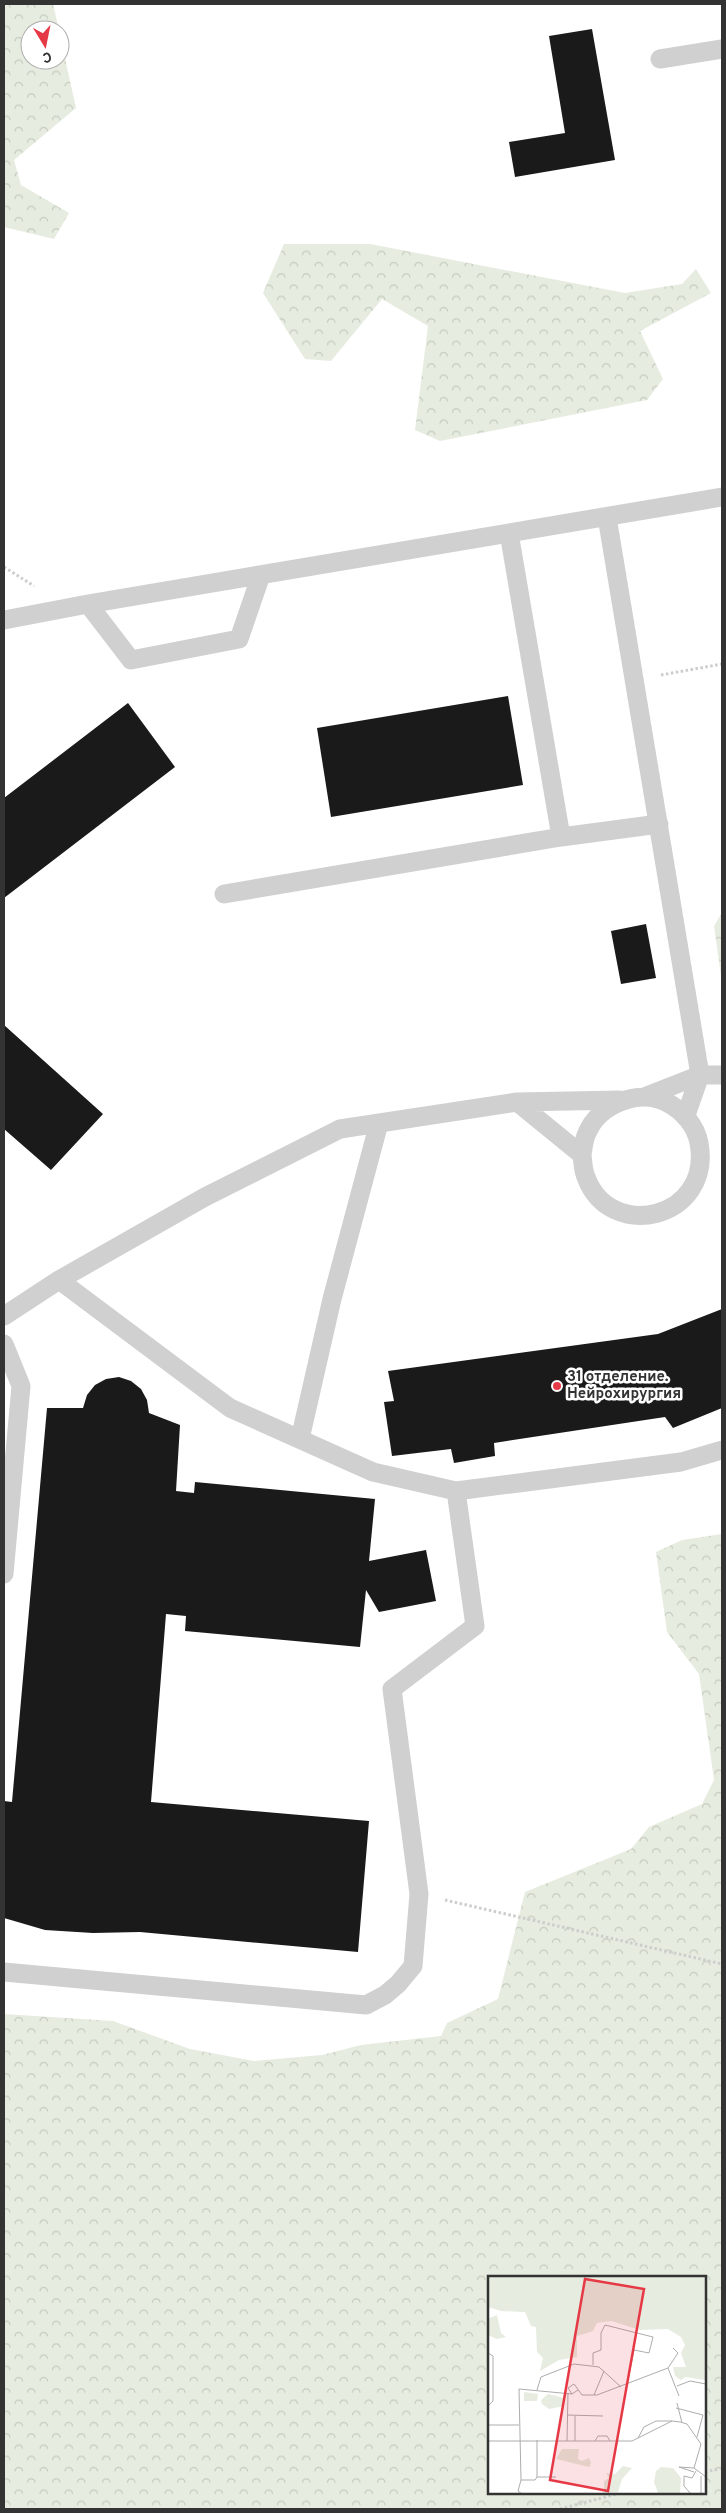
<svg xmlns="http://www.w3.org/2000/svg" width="726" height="2513" font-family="Overpass,sans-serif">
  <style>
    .forest { fill: url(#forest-crowns); fill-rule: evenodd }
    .building { fill: #1a1a1a }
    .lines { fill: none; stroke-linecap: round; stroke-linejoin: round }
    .path { stroke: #cdcdcd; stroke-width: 3; stroke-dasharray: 2.5 2.5; stroke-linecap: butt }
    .service { stroke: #d0d0d0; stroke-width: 19 }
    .poi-dot { fill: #e63946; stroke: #fff; stroke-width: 2 }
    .labels { text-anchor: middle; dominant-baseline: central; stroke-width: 5; stroke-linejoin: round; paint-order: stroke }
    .poi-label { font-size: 15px; font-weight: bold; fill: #333; stroke: #fff; text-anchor: start }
    .inset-road { fill: none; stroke: #adadad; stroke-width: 1 }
    .view { fill: #e63946; fill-opacity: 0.15; stroke: #e63946; stroke-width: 2.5 }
    .inset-edge { fill: none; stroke: #333; stroke-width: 2.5 }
  </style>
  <defs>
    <pattern id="forest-crowns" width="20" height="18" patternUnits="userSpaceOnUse" patternTransform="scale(1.25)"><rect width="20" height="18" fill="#e6ecdf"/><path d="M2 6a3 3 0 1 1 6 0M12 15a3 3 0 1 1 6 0" fill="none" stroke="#c6cbc0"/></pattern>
  </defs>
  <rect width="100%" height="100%" fill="#fff"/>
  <!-- forest -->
  <path class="forest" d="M4,4H53L59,30H30V60H60V36L76,108L14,160L21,185L69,213L54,239L4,227Z
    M284,244H370L625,293L682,284L696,269L711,293L640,331L663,379L647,400L440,441L415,430L428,326L382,299L331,361L305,359L263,293Z
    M722,913V983L714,926Z
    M722,1534V2509H4V2014L113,2021L190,2049L254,2061L322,2055L361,2045L441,2036L447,2023L498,1999L525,1892L631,1849L649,1827L702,1804L714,1780L699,1674L667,1632L656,1552L682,1540ZM490,2277H705V2492H490Z"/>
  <!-- building -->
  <path class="building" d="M592,29L615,160L515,177L509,142L565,133L549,36Z
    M508,696L523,785L331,817L317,728Z
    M128,703L175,767L4,898V798Z
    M646,924L656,978L621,984L611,931Z
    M4,1025L103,1114L51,1170L4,1129Z
    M722,1309V1408L673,1428L665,1417L494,1443L495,1456L454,1463L451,1449L392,1456L384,1402L394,1401L388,1371L658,1334Z
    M119,1377L131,1381L141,1389L147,1400L149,1413L180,1425L176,1491L194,1493L195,1482L375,1499L369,1561L426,1550L436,1601L379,1612L366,1590L360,1647L185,1631L186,1616L166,1614L151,1802L369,1821L358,1952L140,1932L93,1933L45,1930L4,1918V1801L12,1802L47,1408H83L87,1395L95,1385L106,1379Z"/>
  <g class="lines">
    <!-- path -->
    <path class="path" d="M4,567L34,586
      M661,675L722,664
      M445,1900L722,1964
      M705,2472L722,2468
      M560,2509L624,2492"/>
    <!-- service -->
    <path class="service" d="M660,59L722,49
      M607,517L700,1075L686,1115
      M509,533L561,837
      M88,604L131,660L239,639L261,575
      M4,620L88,604L722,497
      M224,894L561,837L659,824
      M644,1097L700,1075H722
      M517,1102L620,1100
      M59,1280L230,1408L373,1472L456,1491L681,1462L722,1450
      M4,1316L59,1280L205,1197L340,1129L517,1102L582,1155C583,1162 583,1171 586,1177C610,1243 713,1219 699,1143C696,1126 683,1111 668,1103C639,1088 599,1104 587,1133C584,1139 583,1148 582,1155
      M4,1344L21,1386L4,1574
      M300,1439L332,1299L379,1123
      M4,1972L366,2005L385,1995L398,1984L413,1966L419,1894L392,1689L475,1626L456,1491"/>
  </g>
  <!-- markers -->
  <circle class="poi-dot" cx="557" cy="1386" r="5"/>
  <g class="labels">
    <!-- poi labels -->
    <g class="poi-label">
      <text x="567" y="1377">31 отделение.<tspan x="567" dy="17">Нейрохирургия</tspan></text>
    </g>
  </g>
  <!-- overview -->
  <g transform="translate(488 2276)">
    <rect width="218" height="218" fill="#fff"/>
    <path d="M0,0H217V104L197,101L193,104L187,100L185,91H198L193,77L197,69L193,61L180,53L152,54L123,45L109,47L105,55L89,60V81L71,84L52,95L55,82L49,76L48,51L43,50L37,36L13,35L0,31ZM9,39L13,57L18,61L9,63L0,59V43ZM36,116L50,118L49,125H36ZM60,118L76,122V130L61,133L54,128L53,124ZM74,173H91L90,183L94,185L101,182L103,187L101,191L68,183ZM135,190L144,192L134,203L130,216L116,217V205L121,202L118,197L127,198ZM173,191L185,192L193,202L192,217H170L166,206L168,195Z" fill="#e6ecdf"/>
    <path class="inset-road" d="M0,77L5,80V125L0,130M105,89V77L113,74V57L117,49L165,61L161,77L146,74L139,109M180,92L190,77L185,72M189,110L202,105L218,108M49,114L53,101L86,88L111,91L133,111M90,114L84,118L80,112L86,108L94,119H109L180,92L191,120M106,119L116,95M189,127L194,147M188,132L215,139L209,161M79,139L115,140M1,149H31M150,162L156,151L168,145H184M49,164V201L47,204H33L31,113L84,118M0,165H144L184,145L192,146L199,148L213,168L206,192L218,201M79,165L80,117M87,165V140M107,165L110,160H119L122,165M206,196L191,191L206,192M49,201H68M33,204L30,215L34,218M203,218L196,210V200L204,202L208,195M213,218V200"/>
    <path class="view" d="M97,3L156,13L120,215L62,204Z"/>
    <rect width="218" height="218" class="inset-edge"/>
  </g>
  <!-- border -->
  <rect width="726" height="2513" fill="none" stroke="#333333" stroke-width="10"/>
  <!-- north arrow -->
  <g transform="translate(45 45) rotate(170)"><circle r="24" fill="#ffffff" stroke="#adadad"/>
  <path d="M0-4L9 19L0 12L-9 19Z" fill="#e63946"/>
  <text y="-8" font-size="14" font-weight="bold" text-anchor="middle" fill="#333333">С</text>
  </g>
</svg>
